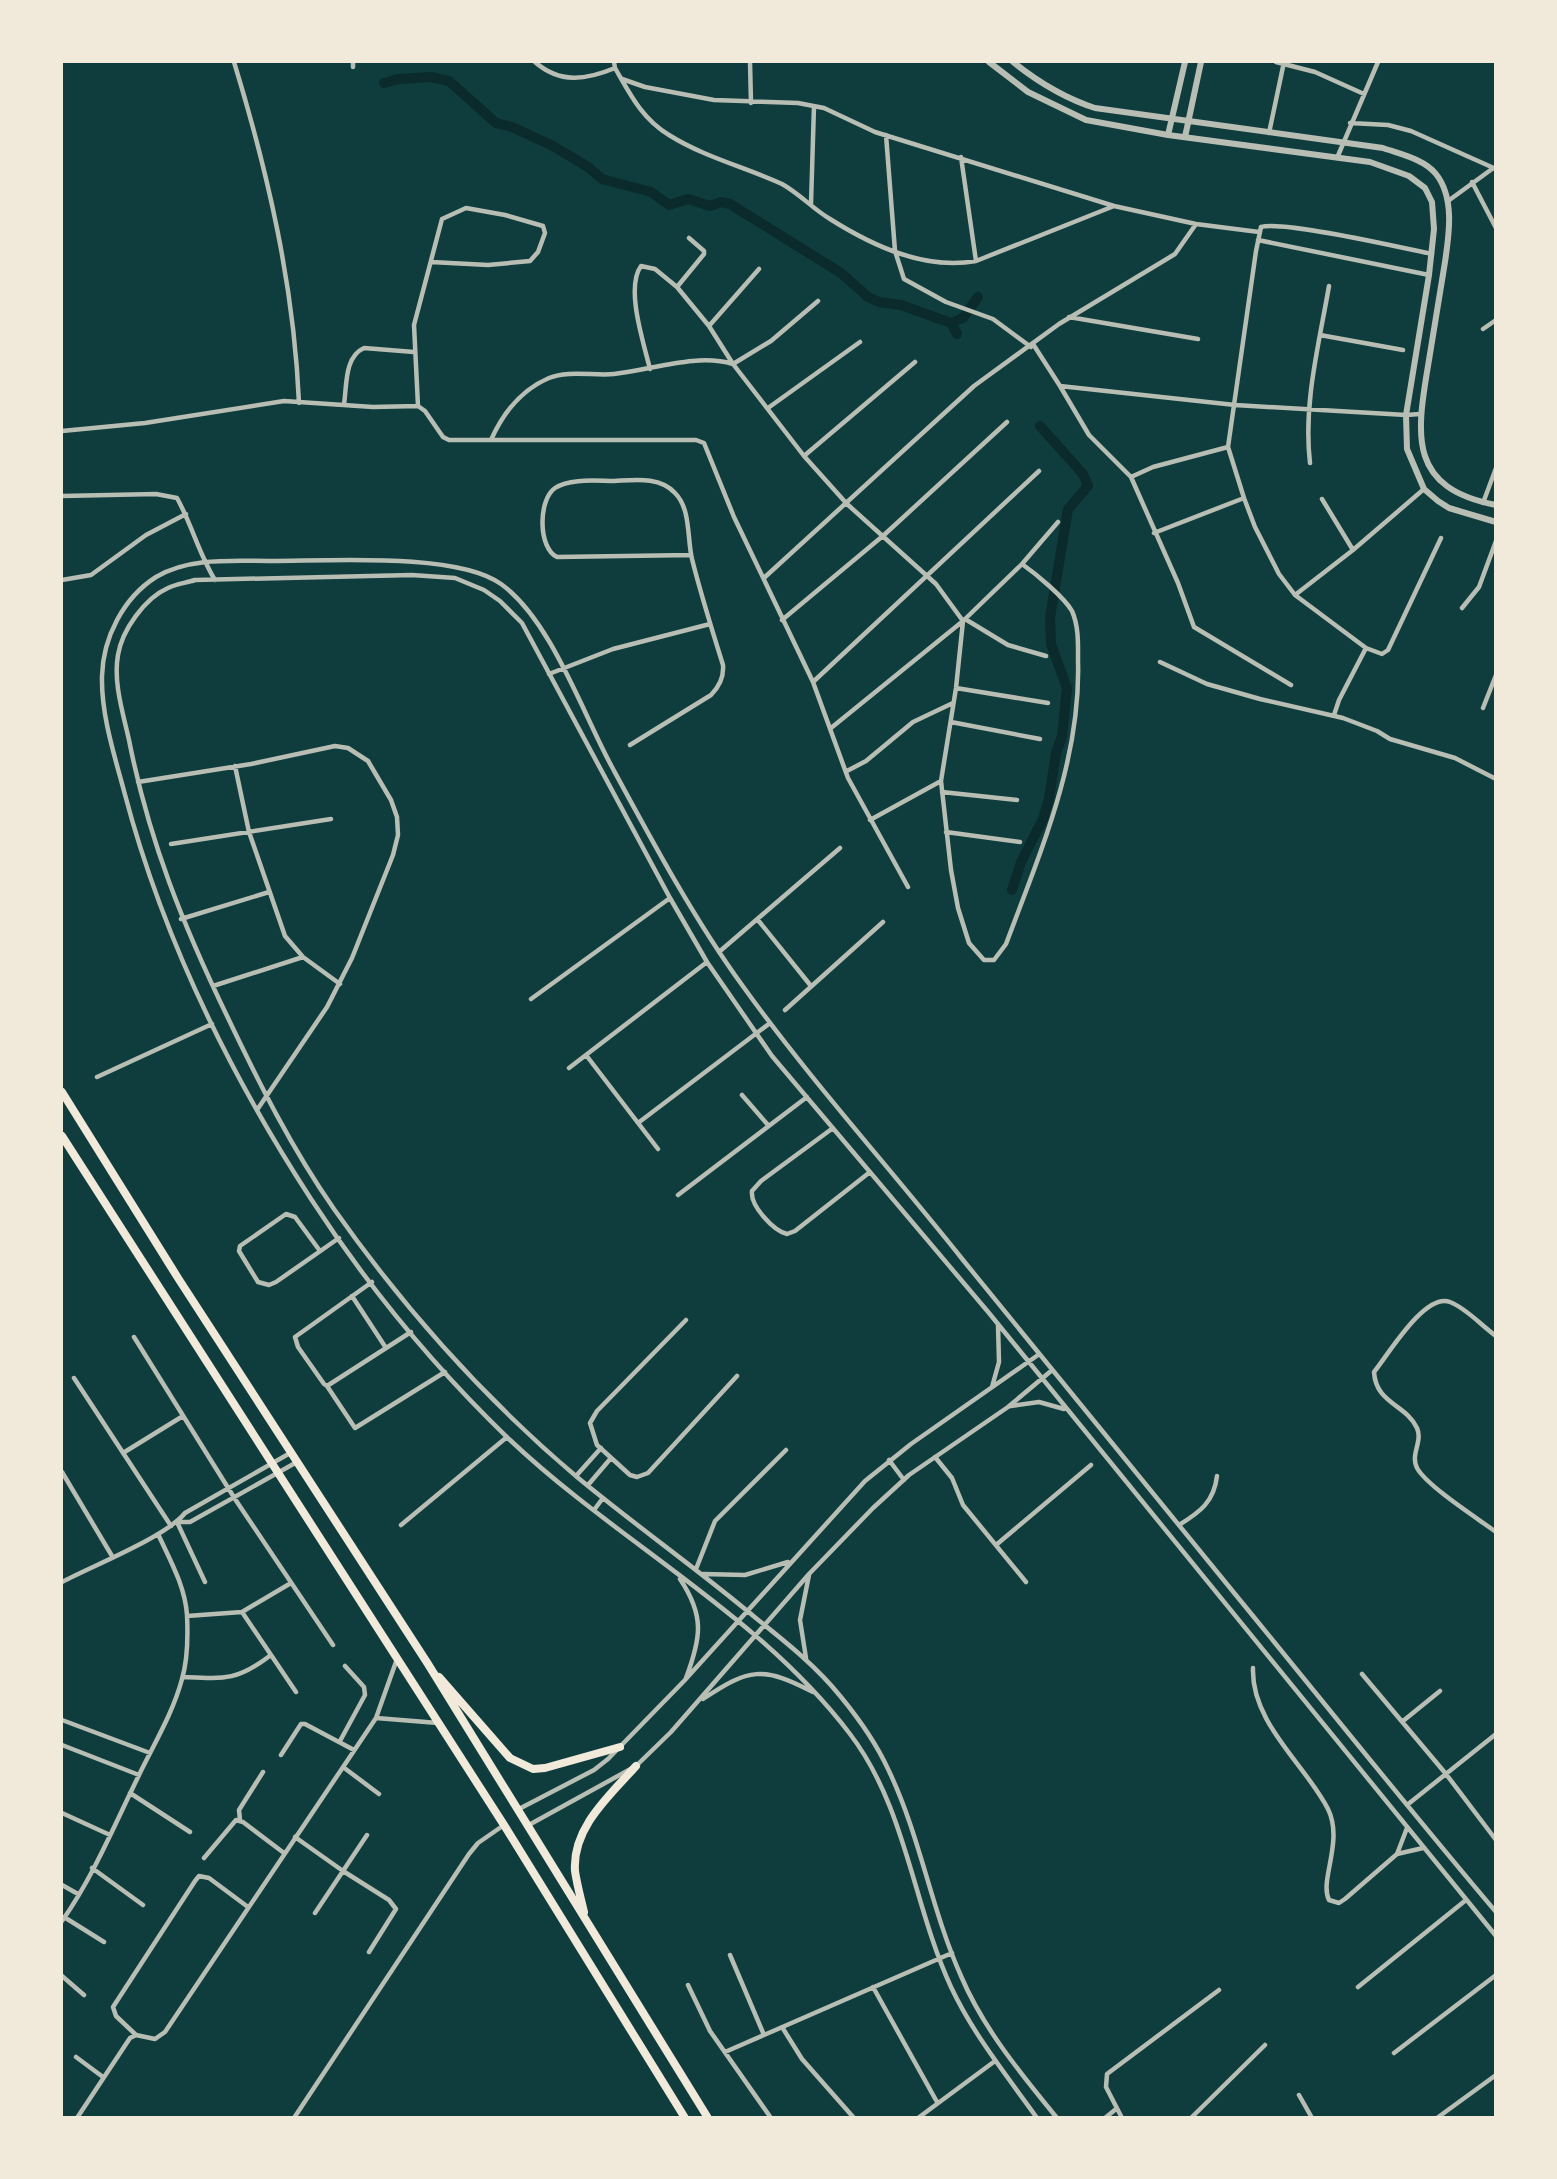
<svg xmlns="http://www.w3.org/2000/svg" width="1557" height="2179" font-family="'Alegreya Sans',sans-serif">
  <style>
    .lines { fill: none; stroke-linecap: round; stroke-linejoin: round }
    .canal { stroke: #0a2a2b; stroke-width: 10 }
    .minor { stroke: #b8beb3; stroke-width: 4.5 }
    .tertiary { stroke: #b8beb3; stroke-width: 6 }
    .primary { stroke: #f1e9da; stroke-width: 8 }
  </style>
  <rect width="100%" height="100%" fill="#0f3d3e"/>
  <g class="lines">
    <!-- canal -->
    <path class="canal" d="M384,83L398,79L431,77L449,81L496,123L512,127L553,146L588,167L602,179L651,192L669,205L688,199L710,206L721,202L730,204L841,273L868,297L879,302L901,305L951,323
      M957,334L951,323L963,318L978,297
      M1012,890L1021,862L1043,819L1049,799L1056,753L1062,736L1067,688L1051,644L1050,618L1068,509L1088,486L1083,474L1040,426"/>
    <!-- minor -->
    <path class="minor" d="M234,62C268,173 294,286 299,403
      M535,62C560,84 586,80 615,68
      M614,62L615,68C630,94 642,119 669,135C704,157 745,167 782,184C800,194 813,209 830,219C873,246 924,270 976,261L1114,206
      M750,62L751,103
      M1276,62L1315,72L1364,94
      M353,67V62
      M622,79L645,87L714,100L798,103L824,108L875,132L1114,206L1196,224L1259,232
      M1350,123L1388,125L1411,131L1496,169
      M1269,133L1284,62
      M886,135L895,251L904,279L946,302L993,319L1031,347
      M961,157L976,261
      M1337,158L1378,62
      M1472,182L1496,228
      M1448,201L1492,169
      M811,204L814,106
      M1258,240L1429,275
      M1432,254C1403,248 1282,220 1261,227L1256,251L1228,447L1244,498L1255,527L1279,574L1295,595L1366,648L1382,654L1388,650L1441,538
      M677,287L704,254V251L689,238
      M1069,317L1198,339
      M709,326L759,269
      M1483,329L1496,320
      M1320,335L1403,350
      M1033,344L1060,386L1235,405L1406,415L1420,414
      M733,364L771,341L818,301
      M650,369C644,344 625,288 641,266L655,269L677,287L709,326L733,364L804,456L847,504L936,584L963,621L956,688L941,781L951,870L958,908L969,943L984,960H994L1006,944C1040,853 1081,760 1078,661C1078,645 1079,627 1072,611C1064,597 1036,574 1022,564
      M1060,386L1089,435L1131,477L1178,583L1194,627L1291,685
      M344,404C347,386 344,357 364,348L414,352
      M418,406L414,325L442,219L466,208L505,215L543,226L545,233L538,252L530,261L488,265L431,262
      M768,408L860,342
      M62,431L145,423L284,401L373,407L418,406L425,411L443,437L449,440H696L704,443L734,517L813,682L848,778L908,887
      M491,440C503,413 521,390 549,378C568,370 594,376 614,374C652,370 696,353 733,364
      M804,456L915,362
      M1310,463C1303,404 1319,344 1329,286
      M1131,477L1153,467L1228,447
      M62,496L156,494L177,498C192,525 199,554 215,580
      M1322,499L1353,550
      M1483,503L1496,468
      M1154,533L1244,498
      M765,577L974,386L1059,324L1175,254L1196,224
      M62,580L91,575L146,535L186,514
      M1295,595L1353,550L1424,489
      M1462,608L1479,587L1496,541
      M965,619L1008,645L1046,656
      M782,620L884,535L1007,422
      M1160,662L1207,684L1260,699L1343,718L1377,731L1390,739L1455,758L1496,779
      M549,674L613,649L710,624
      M813,682L1039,471
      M956,688L1048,703
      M1483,708L1496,675
      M1334,715L1339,700L1366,648
      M951,722L1040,739
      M831,728L963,621L1022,564L1058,522
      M630,745L711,695C720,686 724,677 723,665C712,630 701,595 692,559C687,538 691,509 675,493C660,476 634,480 614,481C597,481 570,478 555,488C538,500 538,548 557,557L691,555
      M235,766L249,832L285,936L303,957L340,984
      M847,771L866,761L913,722L953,703
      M138,782L251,764L335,746L348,748L368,761L391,800L397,817L398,835L393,855L352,958L327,1007L257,1110
      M942,792L1017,800
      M870,820L941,781
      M946,832L1020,842
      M171,844L331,819
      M181,919L269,892
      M758,920L811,986
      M719,952L840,848
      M213,986L303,957
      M531,999L670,898
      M785,1010L883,922
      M586,1055L658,1149
      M569,1068L707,962
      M97,1077L212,1024
      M742,1095L768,1125
      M638,1123L770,1023
      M833,1128L761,1181L752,1191C750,1206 774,1231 787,1234L795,1231L870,1172
      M678,1195L807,1097
      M320,1251L295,1217L286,1214L240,1246L239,1251L258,1282L269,1285L276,1282L339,1238
      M372,1282L295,1337L298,1347L324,1384L327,1386L411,1332
      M352,1296L386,1348
      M686,1320L597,1411L590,1423L597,1445L630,1475L637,1477L648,1473L737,1376
      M1496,1336C1482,1326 1466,1308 1450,1302C1425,1292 1388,1355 1374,1372C1376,1404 1406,1404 1417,1428C1423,1442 1410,1454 1417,1468C1427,1486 1477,1518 1496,1532
      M134,1337L235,1499L333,1645
      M74,1378L171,1526
      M327,1386L355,1428L445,1372
      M992,1387L999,1362L998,1325
      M1011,1406L1039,1402L1064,1409
      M123,1453L183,1416
      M935,1457L952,1478L963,1505L1026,1582
      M889,1460L904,1480
      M62,1472L112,1556
      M576,1476L601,1448
      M588,1485L611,1458
      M594,1510L603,1498
      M177,1522H190L297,1462
      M177,1522L205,1582
      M401,1525L507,1437
      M1179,1525C1200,1512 1214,1502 1217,1476
      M996,1545L1091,1465
      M696,1569L715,1521L786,1450
      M703,1574L745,1575L788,1562
      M680,1579C705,1616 701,1638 686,1678
      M62,1582C92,1566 166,1537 185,1513L292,1452
      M242,1612L296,1692
      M187,1616L242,1612L291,1583
      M806,1658L800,1620L809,1575
      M1253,1668C1251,1723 1305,1764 1328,1809C1344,1842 1319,1880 1329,1900L1339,1903L1345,1899L1397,1854L1407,1828
      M1362,1674L1446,1774L1496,1840
      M183,1677C224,1679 237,1681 271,1655
      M703,1699C749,1668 763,1666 813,1692
      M376,1718L438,1723
      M62,1720L150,1753
      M1403,1721L1440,1691
      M340,1741L365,1695L364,1687L345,1666
      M62,1745L139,1775
      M281,1755L301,1724H305L354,1750
      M343,1767L379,1794
      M130,1793L190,1832
      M1407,1805L1496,1734
      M517,1810L594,1770L608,1759L684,1681L865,1481L911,1444L1038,1355
      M62,1813L110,1835
      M240,1820L239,1810L263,1772
      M527,1826L636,1766L671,1732L809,1574L873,1508L909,1475L1008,1407L1051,1371
      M367,1835L343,1871L389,1900L396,1909L369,1952
      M295,1837L343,1871L315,1913
      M1397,1854L1423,1848
      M204,1858L236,1820L243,1822L284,1853
      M92,1868L143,1905
      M62,1885L78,1894
      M64,1917L104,1942
      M62,1921C93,1877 115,1824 139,1775C154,1744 173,1713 182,1679C188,1659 188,1636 187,1615C185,1586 170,1560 158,1534
      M730,1955L764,2035
      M62,1976L84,1995
      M688,1985L710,2031L771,2118
      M873,1987L937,2102
      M1358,1987L1466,1900
      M782,2027L802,2059L854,2118
      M136,2035L116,2016L113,2007L195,1881L199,1876L209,1878L248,1907
      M725,2052L952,1953
      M1394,2053L1496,1975
      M76,2057L103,2077
      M1299,2095L1312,2118
      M77,2118L130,2038L136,2035L155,2039L165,2032L376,1718L397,1659
      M294,2118L469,1854L478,1843L504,1825
      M918,2118L995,2061
      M1037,2118C1007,2076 973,2034 951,1987C913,1905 906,1807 850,1734C758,1613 619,1543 510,1440C436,1369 367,1285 311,1199C229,1073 162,936 124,791C114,754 101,714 102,676C103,638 123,598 156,577C190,557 233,561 271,561C328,561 457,552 501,584C551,620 582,712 612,767C651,839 694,919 742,985C811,1081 890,1168 963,1260C1053,1372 1145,1482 1235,1594C1322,1700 1407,1807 1496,1912
      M1057,2118C1021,2074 983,2028 961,1976C931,1909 920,1835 888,1769C876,1743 859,1719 841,1697C817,1667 787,1643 757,1619C699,1570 636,1526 577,1477C486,1400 403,1307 334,1209C292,1149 259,1083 228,1018C183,925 149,841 129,740C123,713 113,682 118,655C122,630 145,598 168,588C176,584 186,583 195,580L412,575L455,578L484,590L500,601L522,623L670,898L707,962L772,1056L989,1313L1496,1936
      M1105,2118L1116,2109
      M1122,2118L1106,2087L1107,2074L1219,1990
      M1191,2118L1265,2045
      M1437,2118L1496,2075"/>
    <!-- tertiary -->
    <path class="tertiary" d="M989,62L1028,92L1086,120L1168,135L1370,162L1409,176L1425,188L1432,202L1434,229L1429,275L1406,415L1407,449L1424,489L1438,501L1449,508L1496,522
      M1013,62C1038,82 1064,98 1095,108L1383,148C1400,154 1424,159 1436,174C1455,198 1449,235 1445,262C1439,297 1434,331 1428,366C1416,437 1409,488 1496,505
      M1168,135L1185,62
      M1185,137L1201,62"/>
    <!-- primary -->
    <path class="primary" d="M62,1092L178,1278L428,1664L708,2118
      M62,1136L504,1825L685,2118
      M439,1677L510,1758L533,1769L545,1768L620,1747
      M584,1912C581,1899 577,1885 575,1871C572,1828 609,1796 636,1766"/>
  </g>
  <!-- border -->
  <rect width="1557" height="2179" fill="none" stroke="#f1e9da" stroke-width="126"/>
</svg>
